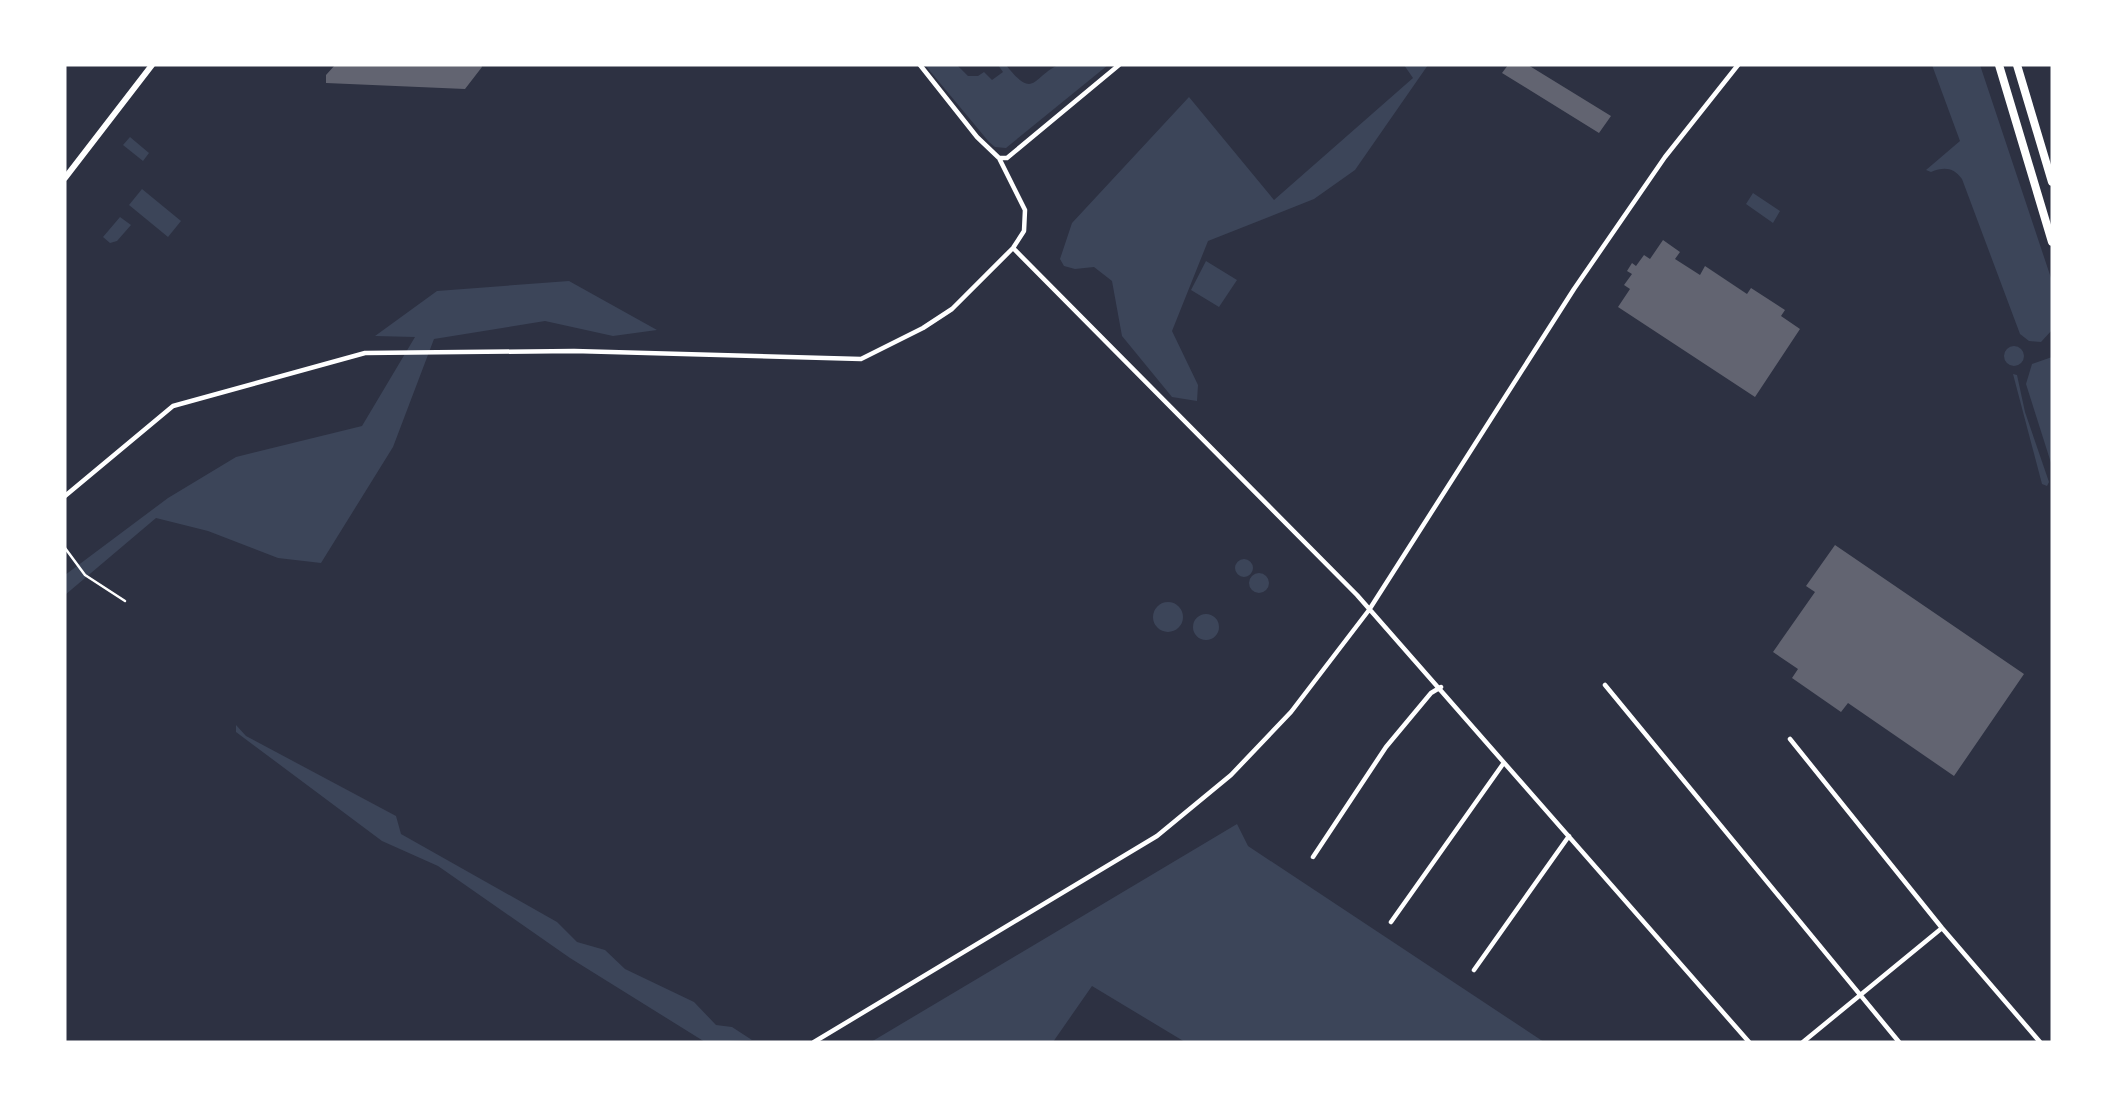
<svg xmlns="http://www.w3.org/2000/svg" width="2117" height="1107" font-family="'DejaVu Sans',sans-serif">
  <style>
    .green { fill: #3c4559 }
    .building { fill: #626471 }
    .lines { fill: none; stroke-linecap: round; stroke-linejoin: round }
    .service { stroke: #fff; stroke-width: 2.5 }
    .minor { stroke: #fff; stroke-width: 4.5 }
    .tertiary { stroke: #fff; stroke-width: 6 }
    .primary { stroke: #fff; stroke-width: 8 }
  </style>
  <rect width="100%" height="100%" fill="#2d3142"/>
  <!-- green -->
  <path class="green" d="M925,65H957L968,76H978L984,72L992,80L1003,72L998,65H1006C1035,102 1033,75 1059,65C1071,60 1094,65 1108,65L1006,148L995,147L989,142Z
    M1404,65H1428L1355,170L1314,199L1208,241L1172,331L1198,385L1197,401L1172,397L1122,336L1112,281L1094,267L1075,269L1064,266L1060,259L1072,223L1189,97L1274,200L1413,78Z
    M1932,65H1980L2052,281V330L2041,342L2029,341L2020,334L1962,179C1953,167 1944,167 1931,172L1926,170L1960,141Z
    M130,137L149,153L143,161L123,145Z
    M142,189L181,221L168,237L129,205Z
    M1753,193L1780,211L1773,223L1746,204Z
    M120,217L131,225L117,241L110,243L103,237Z
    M1206,261L1237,280L1219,307L1191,290Z
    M569,281L657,330L613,336L545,321L434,339L393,447L321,563L278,558L208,531L156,518L65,595V575L168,498L236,457L362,426L415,337L375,336L437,291Z
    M2004 356a10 10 0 1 1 20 0a10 10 0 1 1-20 0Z
    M2052,357V466L2026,384L2032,364Z
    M2013,374L2017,375L2025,412L2049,482L2047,486L2042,484Z
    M1235 568a9 9 0 1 1 18 0a9 9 0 1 1-18 0Z
    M1249 583a10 10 0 1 1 20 0a10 10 0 1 1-20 0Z
    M1153 617a15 15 0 1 1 30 0a15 15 0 1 1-30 0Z
    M1193 627a13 13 0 1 1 26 0a13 13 0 1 1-26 0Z
    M236,725L246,736L396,816L401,834L557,922L577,942L605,950L625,969L694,1002L716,1025L732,1027L752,1040L705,1042L570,958L438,866L382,841L236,732Z
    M1237,824L1248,846L1544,1042H1185L1092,986L1053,1042H871Z"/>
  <!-- building -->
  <path class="building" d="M335,65H481L482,67L465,89L326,83V75Z
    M1508,65H1528L1611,116L1599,133L1502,73Z
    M1663,240L1680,252L1675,259L1700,275L1705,266L1747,294L1751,288L1785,310L1781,316L1800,329L1755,397L1618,307L1630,289L1624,285L1632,274L1627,271L1632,263L1636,266L1644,255L1650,259Z
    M1835,545L2024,674L1954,776L1848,703L1841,712L1792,678L1798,669L1773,652L1815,592L1806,586Z"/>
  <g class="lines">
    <!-- service -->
    <path class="service" d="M65,548L85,575L125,601"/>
    <!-- minor -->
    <path class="minor" d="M999,158H1007L1119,65
      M1013,248L1357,595L1749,1042
      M65,496L173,406L365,353L574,351L861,359L923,328L952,309L1013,248L1024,231L1025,210L999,158L977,137L920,65
      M1605,685L1899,1042
      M1790,739L1942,928L2040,1042
      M1313,857L1386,747L1431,693L1441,687
      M1391,922L1503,764
      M1474,970L1569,836
      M814,1042L1157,836L1231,775L1291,712L1369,610L1574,289L1665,157L1738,65
      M1803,1042L1942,928"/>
    <!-- tertiary -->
    <path class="tertiary" d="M65,178L152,65"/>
    <!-- primary -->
    <path class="primary" d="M1999,65L2052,242
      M2017,65L2052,182"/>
  </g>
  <!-- border -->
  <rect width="2117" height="1107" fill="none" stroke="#ffffff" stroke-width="133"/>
</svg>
